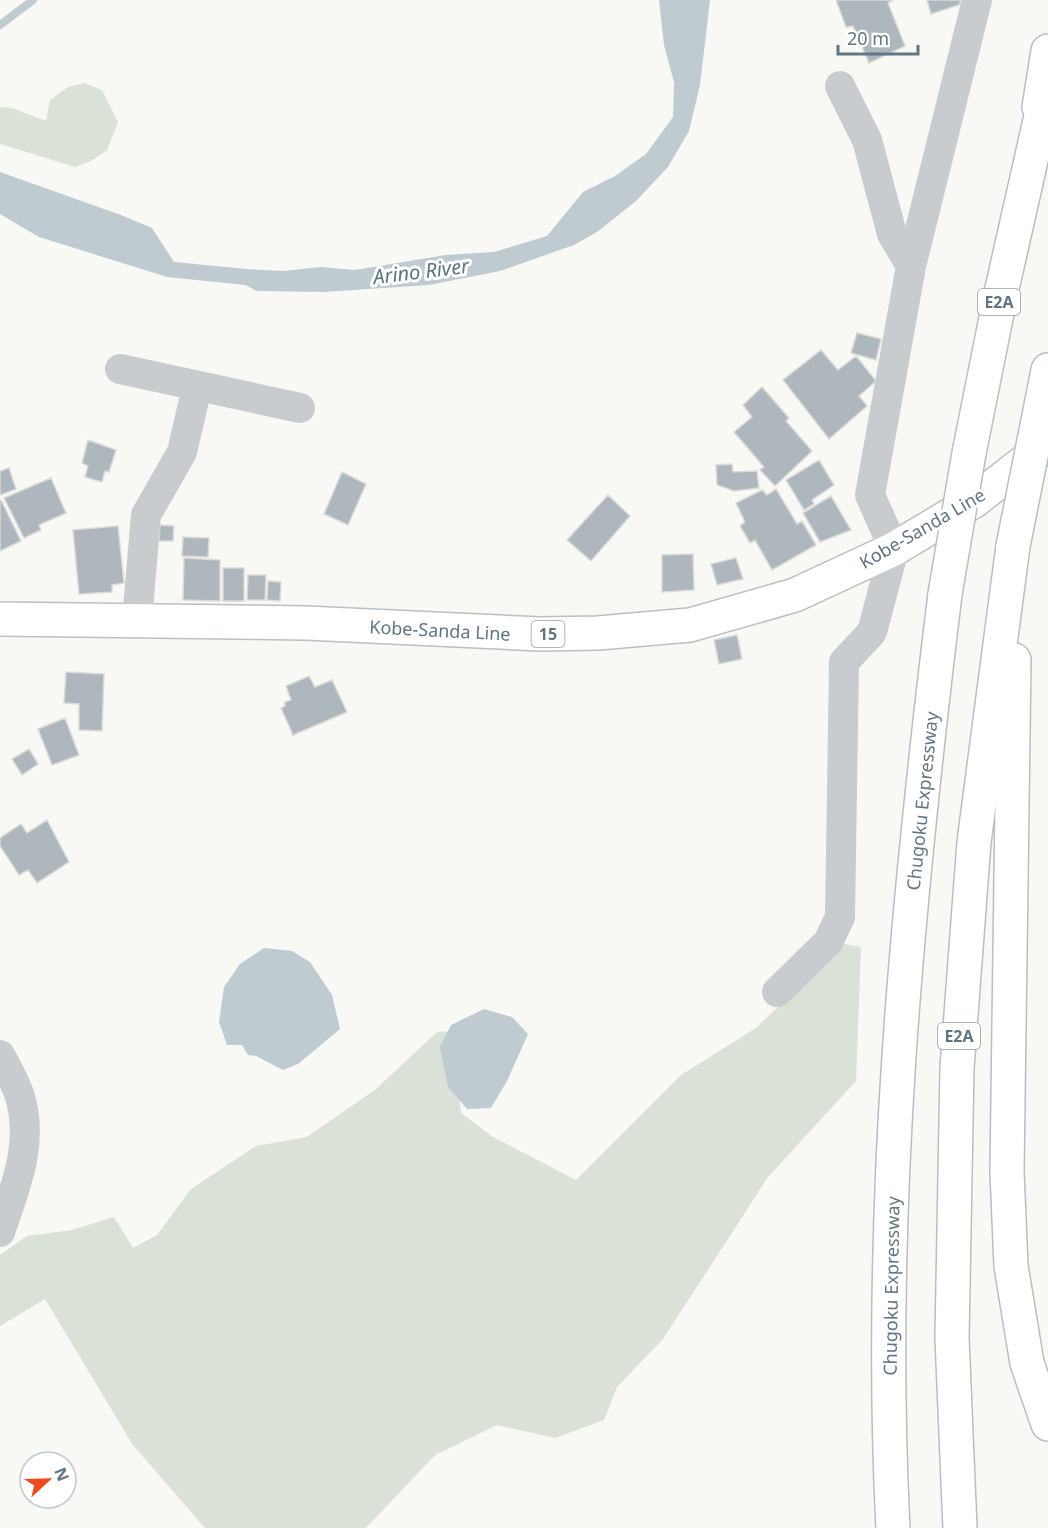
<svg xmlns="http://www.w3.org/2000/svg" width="1048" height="1528" font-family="'Noto Sans',sans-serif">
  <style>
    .green { fill: #dae1d6 }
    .water { fill: #bfcbd0 }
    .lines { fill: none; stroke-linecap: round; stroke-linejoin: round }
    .stream { stroke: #bfcbd0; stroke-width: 8 }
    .building { fill: #aeb7bd; stroke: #dadad8; stroke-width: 1.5 }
    .primary-casing { stroke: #bbbfc3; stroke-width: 36 }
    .highway-casing { stroke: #babec1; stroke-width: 36 }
    .street { stroke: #c8cccf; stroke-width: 30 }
    .primary { stroke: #fff; stroke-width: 33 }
    .highway { stroke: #fff; stroke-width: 33 }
    .highway-bridge-casing { stroke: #babec1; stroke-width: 36; stroke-linecap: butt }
    .highway-bridge { stroke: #fff; stroke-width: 33 }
    .labels { text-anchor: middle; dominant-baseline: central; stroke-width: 6; stroke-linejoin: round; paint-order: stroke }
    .shield { fill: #fff; stroke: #909ea8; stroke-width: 1.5 }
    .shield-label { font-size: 16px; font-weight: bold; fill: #617583 }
    .street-label { font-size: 18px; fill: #617583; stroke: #fff }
    .water-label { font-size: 20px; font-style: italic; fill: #5c757d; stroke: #fff }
  </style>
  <rect width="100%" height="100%" fill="#f8f8f5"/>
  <!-- green -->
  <path class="green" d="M84,83L102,90L118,122L107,150L91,161L75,167L0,144V107L12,108L46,121L50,100L68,87Z
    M844,944L861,947L856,1081L768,1177L663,1339L617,1387L604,1420L555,1438L497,1425L435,1455L366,1528H205L133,1445L45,1299L0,1326V1255L27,1236L72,1230L114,1217L133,1248L157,1235L191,1189L256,1146L307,1137L376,1089L437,1032L452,1031L461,1113L493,1137L576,1180L681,1075L756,1028Z"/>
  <!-- water -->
  <path class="water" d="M659,0H710L700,85L689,131L668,167L636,201L597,232L574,245L500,271L429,285L323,292L256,291L246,285L167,277L39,237L0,214V172L121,215L152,228L174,262L247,269L284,271L320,267L355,270L446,255L494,252L547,236L583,192L615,176L646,154L673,117L674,82L664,45Z
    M264,948L292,951L310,962L332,995L340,1029L298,1064L283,1070L256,1056L248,1055L242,1045H227L219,1022L224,987L240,964Z
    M484,1009L512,1017L528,1034L507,1081L491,1108L467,1109L448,1087L440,1047L451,1025Z"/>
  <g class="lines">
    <!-- stream -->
    <path class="stream" d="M0,25L33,0"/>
  </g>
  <!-- building -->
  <path class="building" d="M836,0H893L888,3L905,46L869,63L853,26L846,27Z
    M927,0H961L959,5L931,14Z
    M857,333L881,339L876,360L851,353Z
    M821,350L838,370L856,356L876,381L859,396L867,406L829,439L783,380Z
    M762,387L789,418L786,421L812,451L775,486L760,470L764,467L734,432L752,417L743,405Z
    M88,440L116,450L109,472L105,471L102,482L85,477L88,466L82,463Z
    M819,460L834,485L812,500L814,504L804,510L786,480Z
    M732,464L733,472L757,471L759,488L734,491L717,485L716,465Z
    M9,468L16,489L0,495V471Z
    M342,472L366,484L348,525L324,514Z
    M51,478L66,513L39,525L41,530L24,538L4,498Z
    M776,489L797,524L802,521L816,545L772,570L755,540L750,543L740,526L745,522L736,503L762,490L767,495Z
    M608,495L630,516L591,561L567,540Z
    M831,496L851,530L820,542L803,513Z
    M1,500L21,541L0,551V501Z
    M160,525L174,526L173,541H159Z
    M118,526L124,583L112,585V592L79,594L73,530Z
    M183,537L209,538L208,557L182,556Z
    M693,554L694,590L662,592V555Z
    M184,558L220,560V601L183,600Z
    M736,558L743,579L717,585L711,564Z
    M223,568H244V601H223Z
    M248,575H266L265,600H247Z
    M268,581L281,582L280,601L267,600Z
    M737,635L742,659L719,664L714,640Z
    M66,672L104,674L102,731L79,730V704L64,703Z
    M309,676L315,687L332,680L347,712L293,735L281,708L285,706V702L291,700L286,686Z
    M65,718L79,755L52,765L38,729Z
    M29,749L38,764L22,775L12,759Z
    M47,820L69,862L37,883L28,870L19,875L0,846V838L21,824L27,833Z"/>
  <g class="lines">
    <!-- primary casing -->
    <g class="primary-casing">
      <path id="primary" d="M0,619L306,623L540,634L598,633L690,625L795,595L894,549L974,501L1046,445"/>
    </g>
    <!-- highway casing -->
    <g class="highway-casing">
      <path id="highway" d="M1039,107L1048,51
        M1041,406L1048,370
        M969,453L1001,293L1048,85
        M1014,660L1007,1172L1011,1266L1027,1363L1048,1424
        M893,1528C877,1216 907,904 945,594
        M960,1528L952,1338L957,1068L974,842L1013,546"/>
    </g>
    <!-- street -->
    <path class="street" d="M840,86L867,140L892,234L911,266
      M120,369L300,408
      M137,621L146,515L182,452L197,387
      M777,992L828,942L840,917L844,662L872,632L894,549L870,495L911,266L977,0
      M0,1055C7,1068 16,1083 20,1097C34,1144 15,1188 0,1232"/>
    <!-- primary -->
    <use href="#primary" class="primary"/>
    <!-- highway -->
    <use href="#highway" class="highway"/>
    <!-- highway-bridge casing -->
    <g class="highway-bridge-casing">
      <path id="highway-bridge" d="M1013,546L1041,406
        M945,594L969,453"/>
    </g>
    <!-- highway-bridge -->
    <use href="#highway-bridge" class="highway-bridge"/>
  </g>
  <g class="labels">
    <!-- shield labels -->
    <g class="shield">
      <rect x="978" y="289" width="42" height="26" rx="4.5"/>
      <rect x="531.5" y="621" width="33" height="26" rx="4.5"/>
      <rect x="938" y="1023" width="42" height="26" rx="4.5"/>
    </g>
    <g class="shield-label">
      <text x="999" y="302">E2A</text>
      <text x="548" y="634">15</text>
      <text x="959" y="1036">E2A</text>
    </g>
    <!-- street labels -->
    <g class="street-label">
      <text transform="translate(922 528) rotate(-30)">Kobe-Sanda Line</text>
      <text transform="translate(440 630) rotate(3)">Kobe-Sanda Line</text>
      <text transform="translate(922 801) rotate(-84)">Chugoku Expressway</text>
      <text transform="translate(891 1286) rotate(-89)">Chugoku Expressway</text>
    </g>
    <!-- water labels -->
    <g class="water-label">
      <text transform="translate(421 271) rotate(-7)">Arino River</text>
    </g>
  </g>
  <!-- north arrow -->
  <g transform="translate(48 1480) rotate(68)"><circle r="28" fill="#ffffff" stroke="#c0c8cd" stroke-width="1.5"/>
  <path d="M0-4.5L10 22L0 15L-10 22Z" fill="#ef491e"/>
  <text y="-9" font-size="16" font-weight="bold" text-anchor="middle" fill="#617583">N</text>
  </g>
  <!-- scale -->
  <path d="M838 45v9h80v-9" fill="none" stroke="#617583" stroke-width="3"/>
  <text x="847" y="45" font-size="18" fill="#617583" stroke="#ffffff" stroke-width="4.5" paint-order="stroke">20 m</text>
</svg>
